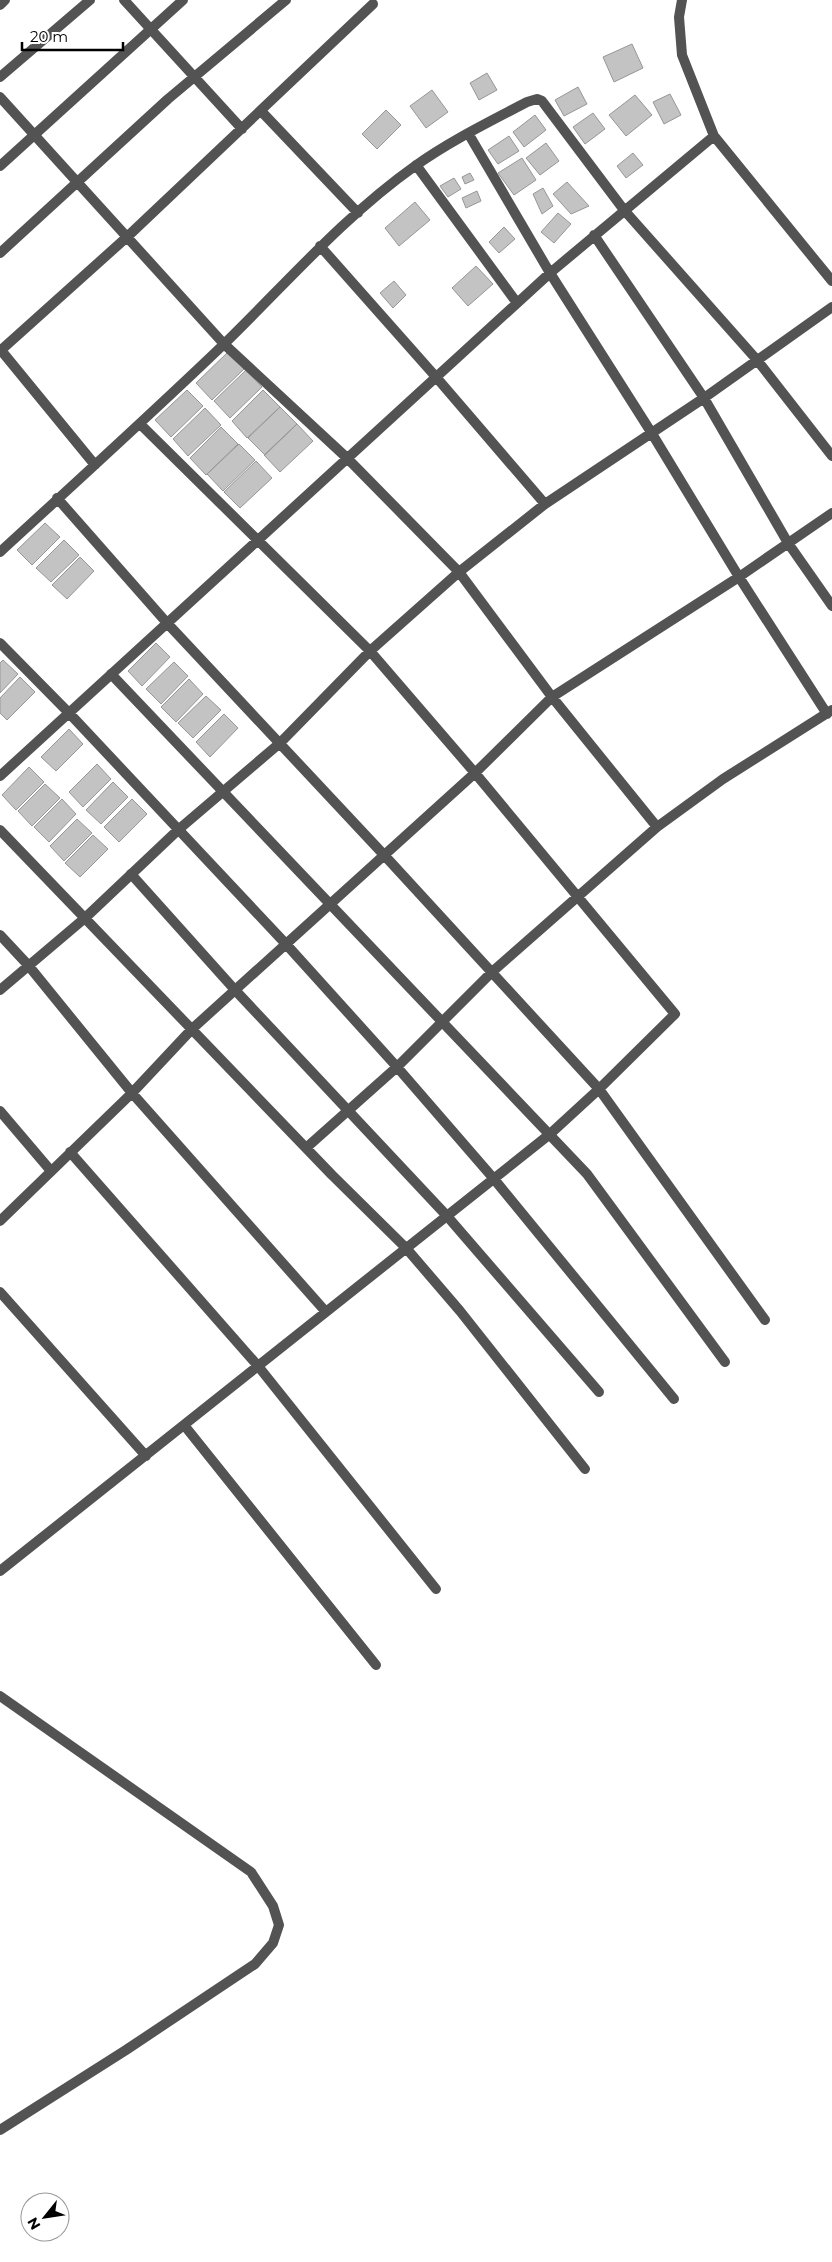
<svg xmlns="http://www.w3.org/2000/svg" width="832" height="2262" font-family="Montserrat,sans-serif">
  <style>
    .building { fill: #c3c3c3; stroke: #979797 }
    .lines { fill: none; stroke-linecap: round; stroke-linejoin: round }
    .lane { stroke: #535353; stroke-width: 10 }
    .street { stroke: #535353; stroke-width: 10 }
  </style>
  <rect width="100%" height="100%" fill="#fff"/>
  <!-- building -->
  <path class="building" d="M632,44L643,68L614,82L603,57Z
    M487,73L497,90L479,100L470,83Z
    M578,87L587,104L564,116L555,100Z
    M432,90L448,112L426,128L410,106Z
    M670,94L681,115L664,124L653,102Z
    M635,95L652,115L626,136L609,115Z
    M386,110L401,125L377,149L362,134Z
    M593,113L605,129L585,144L573,127Z
    M535,115L546,130L524,147L513,132Z
    M509,136L519,151L498,164L488,150Z
    M546,143L559,161L540,175L526,158Z
    M633,153L643,165L626,178L617,166Z
    M522,158L536,180L514,195L498,173Z
    M470,173L474,180L465,184L462,177Z
    M454,178L461,189L448,197L440,186Z
    M567,182L589,206L571,214L553,194Z
    M543,188L553,206L542,214L533,194Z
    M477,191L481,201L466,208L462,198Z
    M415,202L430,220L399,246L385,228Z
    M558,213L571,224L554,243L541,232Z
    M504,227L515,239L499,253L489,242Z
    M476,266L493,284L468,306L452,288Z
    M394,281L406,295L393,308L380,293Z
    M228,352L244,369L212,400L196,383Z
    M246,370L262,387L230,418L214,401Z
    M187,390L203,406L171,437L155,420Z
    M263,390L280,407L247,438L232,421Z
    M280,407L297,424L265,455L248,438Z
    M205,408L221,425L188,456L173,439Z
    M297,424L313,441L280,472L264,455Z
    M221,427L238,444L206,475L190,458Z
    M239,444L255,460L223,491L207,474Z
    M256,461L272,478L240,508L224,492Z
    M45,523L60,537L32,565L17,550Z
    M64,540L79,555L51,582L36,568Z
    M80,557L94,571L67,599L52,585Z
    M156,643L170,657L142,686L128,671Z
    M3,660L18,674L0,693V663Z
    M174,662L188,676L161,704L146,689Z
    M20,677L35,692L7,720L0,713V698Z
    M189,679L203,694L176,722L161,707Z
    M206,696L221,710L193,738L178,723Z
    M224,714L238,728L210,757L196,742Z
    M69,729L83,744L56,771L41,757Z
    M97,764L111,779L83,807L69,792Z
    M29,767L44,782L16,810L2,795Z
    M113,782L128,797L101,824L86,810Z
    M45,784L60,798L32,826L18,811Z
    M62,799L76,814L49,842L34,827Z
    M132,799L147,814L119,842L104,827Z
    M77,819L92,833L64,861L50,846Z
    M93,835L108,849L80,877L65,863Z"/>
  <g class="lines">
    <!-- lane -->
    <path class="lane" d="M0,166L183,0
      M111,674L587,1174L725,1362
      M131,874L235,990L447,1216L599,1392"/>
    <!-- street -->
    <path class="street" d="M124,0L242,129
      M682,0L679,17L682,55L714,136L832,281
      M0,5L5,0
      M0,77L90,0
      M0,97L224,344L347,458L459,572L552,697L657,827
      M261,111L358,213
      M468,133L550,273L651,432L739,577L827,714
      M416,165L517,303
      M594,235L704,398L788,543L832,606
      M320,246L436,377L545,504
      M0,253L168,99L286,0
      M0,349L95,465
      M0,351L127,237L373,4
      M57,498L167,623L385,856L599,1089L765,1320
      M0,552C74,484 149,416 222,346C285,285 343,217 415,166C450,141 489,122 527,102L537,99L542,101L624,210L757,360L832,456
      M0,643L69,713L285,943L397,1067L494,1179L674,1399
      M0,776L550,273L714,136
      M0,830L332,1175L406,1248L460,1311L585,1469
      M0,935L28,965L132,1093L326,1312
      M0,990L85,918L178,830L280,743L370,651L459,572L545,504L704,398L832,307
      M0,1111L51,1171
      M306,1148L397,1067L492,972L657,827L723,779L832,710
      M70,1152L258,1366L436,1589
      M0,1221L132,1093L192,1029L475,773L552,697L739,577L832,513
      M0,1292L146,1456
      M184,1425L376,1665
      M0,1571L550,1134L599,1089L675,1014L475,773L370,651L140,424
      M0,1696L251,1872L273,1906L279,1925L273,1943L255,1964L126,2050L0,2130"/>
  </g>
  <!-- north arrow -->
  <g transform="translate(45 2217) rotate(240)"><circle r="24" fill="#ffffff" stroke="#999999"/>
  <path d="M0-4L9 19L0 12L-9 19Z" fill="#000000"/>
  <text y="-8" font-size="14" font-weight="bold" text-anchor="middle" fill="#000000">N</text>
  </g>
  <!-- scale -->
  <path d="M22 42v8h101v-8" fill="none" stroke="#000000" stroke-width="2.5"/>
  <text x="30" y="42" font-size="15" fill="#000000" stroke="#ffffff" stroke-width="4" paint-order="stroke">20 m</text>
</svg>
